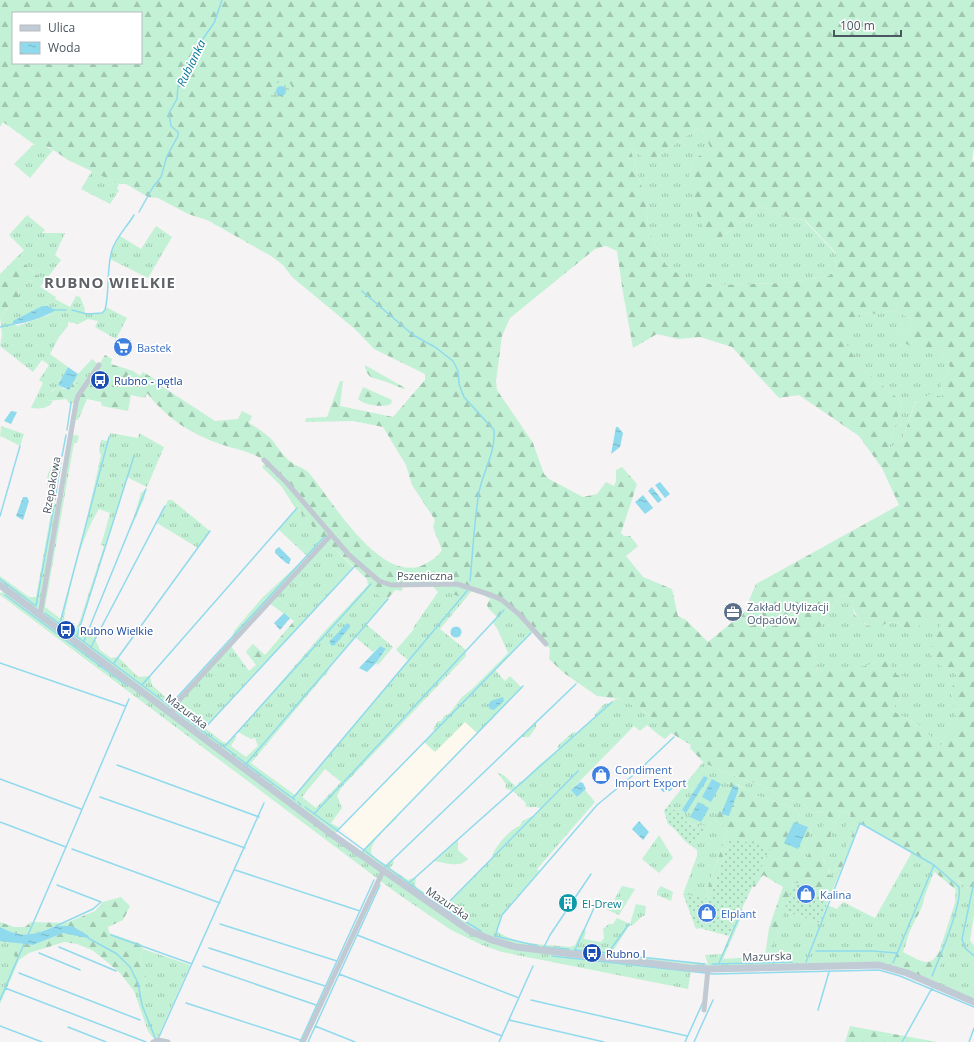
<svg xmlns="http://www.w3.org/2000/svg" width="974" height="1042" font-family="'Open Sans',sans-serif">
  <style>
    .commercial { fill: #fdf9ef }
    .grass { fill: url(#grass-tufts); fill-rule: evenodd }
    .forest { fill: url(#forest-firs); fill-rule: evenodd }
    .wetland { fill: url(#wetland-marsh) }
    .garden { fill: url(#garden-dots) }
    .water { fill: url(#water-ripples) }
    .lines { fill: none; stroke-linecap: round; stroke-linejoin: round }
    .stream { stroke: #90daee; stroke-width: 1.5 }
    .street { stroke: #c1cad2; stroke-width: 5 }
    .secondary { stroke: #c1cbd6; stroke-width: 7 }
    .labels { text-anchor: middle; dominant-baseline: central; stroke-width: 3.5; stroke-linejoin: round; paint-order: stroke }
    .shop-label { font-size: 11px; fill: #366cbe; stroke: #fff; text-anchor: start }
    .transit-label { font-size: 11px; fill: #164399; stroke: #fff; text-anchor: start }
    .street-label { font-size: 11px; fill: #4a5661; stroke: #fff }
    .service-label { font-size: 11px; fill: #4e5e75; stroke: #fff; text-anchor: start }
    .culture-label { font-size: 11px; fill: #0d838f; stroke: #fff; text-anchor: start }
    .water-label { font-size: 12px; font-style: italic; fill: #0c7c9b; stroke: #fff }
    .district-label { font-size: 15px; font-weight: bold; letter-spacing: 1px; fill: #5f6368; stroke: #fff }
  </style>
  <defs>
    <pattern id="grass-tufts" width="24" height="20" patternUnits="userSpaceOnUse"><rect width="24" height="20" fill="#c3f1d5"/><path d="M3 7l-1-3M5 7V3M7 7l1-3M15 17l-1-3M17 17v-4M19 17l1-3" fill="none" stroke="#a0c6b0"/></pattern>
    <pattern id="forest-firs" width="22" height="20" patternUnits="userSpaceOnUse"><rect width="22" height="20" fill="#c3f1d5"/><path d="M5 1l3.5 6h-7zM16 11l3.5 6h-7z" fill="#a0c6b0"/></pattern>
    <pattern id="wetland-marsh" width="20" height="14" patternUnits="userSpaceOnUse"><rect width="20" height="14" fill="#c3f1d5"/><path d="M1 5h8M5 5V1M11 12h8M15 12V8" fill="none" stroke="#a0c6b0"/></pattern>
    <pattern id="garden-dots" width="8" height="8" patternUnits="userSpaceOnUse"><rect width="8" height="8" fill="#c3f1d5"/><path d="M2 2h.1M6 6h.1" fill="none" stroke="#a0c6b0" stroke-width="1.8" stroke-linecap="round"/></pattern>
    <pattern id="water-ripples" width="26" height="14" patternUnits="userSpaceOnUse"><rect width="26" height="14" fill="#90daee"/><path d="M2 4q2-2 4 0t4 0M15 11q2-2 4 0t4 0" fill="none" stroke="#78b4c4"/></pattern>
  </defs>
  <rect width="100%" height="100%" fill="#f5f3f3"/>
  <!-- commercial -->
  <path class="commercial" d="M465,722L477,733L364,849L340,828L424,742L435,752Z"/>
  <!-- grass -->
  <path class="grass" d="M701,126L711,149L694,159L689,174L698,217L718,240L761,206L790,218L804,220L836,254L835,271L829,276L785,283L715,285L685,280L666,265L651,235L648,227L646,201L630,148L644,158H655Z
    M33,145H42L53,150L30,178L14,164Z
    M92,171L119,184L117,189L119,190L110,204L81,189Z
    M27,215L45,230L42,233H65L55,255L61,260L44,282L17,257L24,250L9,235Z
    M156,226L172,237L148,278L110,259L113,248L120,236L141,249Z
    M28,280C35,281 48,293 56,297L55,299L70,307L76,296L80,297L85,309L84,313H102L106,307L127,318L116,339L95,327L98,321L88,319L78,324L68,322V326L59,337L50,354L68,367L58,385L64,388L52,390L47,401H53C48,409 40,409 31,408L43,383L39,380L49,365L42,360L33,372L0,346L2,335L0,317L19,297L18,289ZM42,306H48L51,314L17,326L13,323Z
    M894,310L913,320L909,329L899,335L923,352L940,350L950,367L941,383L942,397L915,402L902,441L889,448L902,402L859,366L844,341L858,315L865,313L878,314Z
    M92,359L99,365L85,386L73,383L78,374Z
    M1,426L24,434L20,446L1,436L0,438Z
    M110,433L138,438L139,433L164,447L147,487L127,477L78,631L81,636L91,629L99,633L95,639L100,650L111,658L118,657L138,677L150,676L152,685L166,698L176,699L233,637L234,631L262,598L307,556L278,529L297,508C306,519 319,529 318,544L326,541L353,567L305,620L275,596L230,645L249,671L256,665L246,652L248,649L263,665L205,728L223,742L228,743L235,735L236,738L231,746L246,757L258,746L255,738L251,739L238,732L323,633L367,586L386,601L366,624L393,647L378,665L376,663L386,650L380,646L373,652L355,637L330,666L327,674L322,678L251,763L295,795L408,660L396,650L414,629L413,628L438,592L433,586L454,584L457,595L466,598L440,629L466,650V656L341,788L337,796L342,808L331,823L340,828L335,834L0,582V576L29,597H36L53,502L57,505L70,434L79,436L77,443H74L45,607L61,619L84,532L101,455L99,451L101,440L108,441ZM99,509L110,513L101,545L104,546L80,620L76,629C70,628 65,624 64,617C72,581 79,541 99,509ZM325,769L341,782L316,808L302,797Z
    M55,460H61L54,500C43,486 46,474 55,460Z
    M146,489L144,499L130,530L141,493Z
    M168,500H172L210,531L198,548L157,523Z
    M4,592L324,831L485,940L691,970L688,989L502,952L482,945L451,930L398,894L0,595V593Z
    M841,595L851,599L854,614L866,625L898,622L909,631L925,619L942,624L929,652L939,665L957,673L951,692L958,724L943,740L941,747L919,725L891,710L901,699C898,681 898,669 882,660L866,666L816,674L817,662L812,650L811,640Z
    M504,610C516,614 526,621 534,630L495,670L505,681L510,676L522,688L477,733L465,722L435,752L424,742L435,732L433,729L438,721H441L444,716L449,714L462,697L471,690L508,653L497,628L492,622Z
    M616,699C627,698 648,715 658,721L659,735L647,725L640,731L634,726L571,790L577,797L585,790L595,802L537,869L539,871L502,915L497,931C517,946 546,944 570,947L575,945L583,929L586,931L584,939L601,942L604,938L603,929L609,924H613L617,918L630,924L636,904L646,906L645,915C638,918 636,925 629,926L611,954L708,964L705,955L722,954L741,909L744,911L723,959L768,956L769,953H771L784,911L820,923L827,905L837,909L843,902L875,918L912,852L934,865L932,870L934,872L924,898H920L892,965L704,966L516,945L477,932L361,852L398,815L396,819C389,826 364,846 373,856C377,860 382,862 386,865L392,859L394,863L390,868L408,880L416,877L415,886L444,907L492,858C492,849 512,827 520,826L522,821L535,815L541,809C535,805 531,809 525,806L526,803L513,791L505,788L506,784L497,772L505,776L516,787L519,782L523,781L539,765L559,749L557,747C561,742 568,737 573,732L577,733L595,717V714L604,704L610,703Z
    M536,722V727L529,737H521Z
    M703,762L723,772L763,786L786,799L800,802L812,812L824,813L829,816L808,856L804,858L801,856L813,825L812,821L799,815L796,809L758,796L737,784L715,819L728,831L709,883L706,899L683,894L697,856V850L693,847L705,825C698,827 691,826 685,821V816L678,809L675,810L671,808L670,803Z
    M843,810L851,815L849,819L853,833L833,875L830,876L828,874L830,869L822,857L837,819Z
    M659,835L673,858L659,873L642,859Z
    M458,839V850L468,859C458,869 445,862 433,861Z
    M956,879L965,887L974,889V915L970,940L974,946V999L934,982L945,952L940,949L955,903Z
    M622,886L635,889L619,915L606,909L610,907Z
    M661,886L673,892L671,901L657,895V891Z
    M0,941L13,942V954L19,960L0,1004Z
    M143,949L190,965L157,1039L153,1038L148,1031L134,991L143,989L146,977L140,960Z"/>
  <!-- forest -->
  <path class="forest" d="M0,0H974V147L972,161L974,162V889L965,887L957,879L955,889L932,870L934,865L860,823L830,896L794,882L771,953H769L768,956H765L769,928L783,887L763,875L755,887L752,886L769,849L730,839L709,899H706L709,883L728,831L715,819L731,782L753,792L758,796L796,809L799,815L813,821V825L801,856L804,858L808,856L828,816L824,813L812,812L800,802L786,799L763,786L723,772L703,762L690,748L691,745L671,733L665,739L659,735L657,721L645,712L620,699L597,696L564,673L549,659L550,649C535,632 525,617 504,610L497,617L488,608L487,605L490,599L473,589L466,598L451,594L454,585H403L402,591L395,590L386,601L368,587L367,579L326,541L321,546L318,544C319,529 306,519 297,508L296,509L282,487L262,467L266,462C252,451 237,450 220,444C191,434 166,418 147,393L145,398L131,395L128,411L102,406L101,402L87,399L78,420L73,419L76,403H69L66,399L47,401C49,389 58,387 69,390L73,383L85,386L105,355L112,359L111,364L133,371L140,376L143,372L164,385L163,387L215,421L238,419L242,411L252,416L249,423C256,427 263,432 269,437C277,444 282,456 291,462C297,467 305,468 309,473C332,500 378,581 421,566C429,562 437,558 442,550L433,527L435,520L412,485L406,465L383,427L353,421L305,422L306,418L327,417L340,381H343L340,406L393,417L425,380V374L374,349L356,330L292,277L283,265L271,256L207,220L188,214L158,198L148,197L126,184H119L68,160L49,147L35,145L3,122L0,127ZM13,13H141V63H13ZM701,126L711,149L694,159L689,174L693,198L698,217L710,241L718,240L761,206L790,218L805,220L836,253L835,271L829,276L785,283L715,285L685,279L666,265L651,235L648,227L646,201L630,148L644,158H655ZM606,246L617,251L623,293L633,348L657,334L678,339L700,337L732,347L779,398L799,395L859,436L882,468L899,505L756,584L748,603L747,610L708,642L686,620L678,616L672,589L643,577L626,556L638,546L630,536H624L621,533L637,484L622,467L616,470V481L614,486L606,482L597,494L583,497L549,479L544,474L533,443L497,390L496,381L502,336L510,318L595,249ZM894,310L913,320L909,329L899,335L903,342L923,353L940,350L950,367L941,383L942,397L930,394L915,403L902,441L889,448L902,402L859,366L845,341L858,315L865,313L878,314ZM841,595L851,599C854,616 859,622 877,629L886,623L898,622L909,631L916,630L925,619L941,624L929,652L939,665L957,673L951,691L957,724L943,740L941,746L919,725L891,710L901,699L906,677L897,675L890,664L882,660L866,666L816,673L817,662L812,650L811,640ZM843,810L851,815L845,827L853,833L833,875L830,876L828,874L830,865L824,861L822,857L837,819Z
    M17,257L44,282L39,288L32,281L28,280L18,289L19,297L22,302L14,309L8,308L0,317V274Z
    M365,365L405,388L403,389C391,383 385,381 373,378C368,377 365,369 365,365Z
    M363,387L392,400L391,404C384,408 363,405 358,399Z
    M275,596L305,620L263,665L248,649L253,644L265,655L294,621L269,603Z
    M121,897L130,906L123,920L108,927L109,933L141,944L143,949L140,960L146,977L143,989L134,991L120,973L106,961L92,950L77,944L64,942L29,953L19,960L13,954V942L33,945L62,933L56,926C34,935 23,939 0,927V922L14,927H25L31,922L66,923L95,911L103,902Z
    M920,897L924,898C923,910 914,920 910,931C907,938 906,945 903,952C920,960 931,971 940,949L945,952L934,982L892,965Z
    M850,1026L937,1042H845Z"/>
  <!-- wetland -->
  <path class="wetland" d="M283,77L287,78L292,87L286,95L273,99L270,97C270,88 277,81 283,77Z"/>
  <!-- garden -->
  <path class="garden" d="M670,803L671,808L674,810L678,809L686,813L685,821C691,826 698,828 706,825L693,847C682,841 678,830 668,824L664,811Z
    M730,839L758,844L770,849L729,936L703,929L702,928L696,929L683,894L709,899Z
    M794,882L830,896L820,923L784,911Z"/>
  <!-- water -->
  <path class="water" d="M276 91a5 5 0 1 1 10 0a5 5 0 1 1-10 0Z
    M42,306H48L55,310C51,315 18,326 13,324V321Z
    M68,367L78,374L69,390L58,385Z
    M11,411L17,412L11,424L4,421Z
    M616,427H618L623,433L620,447L611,454Z
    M660,482L670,494L665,498L655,485Z
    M652,487L662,500L658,503L648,491Z
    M643,495L653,508L645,514L635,502Z
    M23,497H27L29,501L23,520L16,516Z
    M279,547L291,559L289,564L286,563L275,553V550Z
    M284,613L290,618L280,630L274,623Z
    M347,623L350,625V627L335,645L332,646L329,642Z
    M450.5 632a5.5 5.5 0 1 1 11 0a5.5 5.5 0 1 1-11 0Z
    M380,646L386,649L376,663L367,672L359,668Z
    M503,697L504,701L494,710L490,709L488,705L491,701Z
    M704,776L708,778L686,813L682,810Z
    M712,779L721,784L711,802L702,797Z
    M661,780L670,783L673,788L670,791L663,792L658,786Z
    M580,782L583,783L586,789L577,797L571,790Z
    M733,785L738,787V791L729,816L721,814Z
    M698,802L709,808L701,822L690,817Z
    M639,821L649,832L643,840L632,829Z
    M794,822L808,827L798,849L784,843Z
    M56,926H72L89,936L88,938L63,933L33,945L0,941V927C23,939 34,935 56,926Z"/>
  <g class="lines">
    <!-- stream -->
    <path class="stream" d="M139,212L153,187L161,177L167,156L178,136V132L171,126L169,113L177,99L178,86L187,73L202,40L214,23L222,0
      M362,291L413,335L435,347L453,361L458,371L459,384L464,397L494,430C496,451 483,472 479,492C474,522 473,551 470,581
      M54,310H66
      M72,310L87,314L102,313L105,310C110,291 106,270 112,250C116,237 127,227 134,215
      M0,327L14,324
      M67,430L71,403
      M62,456L66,435
      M55,500L61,461
      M0,516L20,446
      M0,579L36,606L54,506
      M5,595L126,685
      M45,613L170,706
      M60,623L109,437
      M77,636L134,456
      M84,641L146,489
      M91,647L165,506
      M0,663L125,706
      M114,663L210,531
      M142,685L297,508
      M169,706L324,537
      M176,711L235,755
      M202,731L354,567
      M224,747L371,584
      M237,757L295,800
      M246,764L388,599
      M117,765L259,817
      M0,779L81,809
      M100,797L245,848
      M293,798L467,591
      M298,802L301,805
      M305,807L443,908L481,931
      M314,814L504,610
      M0,822L66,847L129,699
      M337,831L531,633
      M72,849L220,903
      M363,851L523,686
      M385,867L576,684
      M235,870L360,911
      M974,882L962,939L965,948L974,956
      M409,883L612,702
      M443,908L578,771
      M220,924L337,961
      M56,926L93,909L101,902L57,885
      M28,935L66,847
      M111,935L192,964
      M357,935L519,998
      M88,938L117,954L130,967L138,983L142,1005L156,1040
      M538,946L495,936L502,915L597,805L637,772L674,737
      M59,947L116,971
      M543,947L569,949
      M544,947L550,935L591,874
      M209,948L325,986
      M574,950L608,953L629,924
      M575,950L594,908
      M816,951H873L896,953
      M39,953L80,970
      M612,954L705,964
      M552,956L714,974L879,970L900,976L974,1007
      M806,962L860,823L934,865L959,887C963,903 939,959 932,976
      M719,963L742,910
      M893,963L934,865
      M712,964L792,962
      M203,966L316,1005
      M19,973L140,1020
      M339,974L502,1036
      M5,988L146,1042
      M0,1000L24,944
      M531,1000L687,1036
      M186,1003L300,1040
      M818,1010L829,972
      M509,1020L604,1042
      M0,1026L42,1042
      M315,1026L355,1042
      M68,1027L106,1042
      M158,1039L264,803
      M300,1042L374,880
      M308,1042L380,885
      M499,1042L533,966
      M685,1042L703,1002
      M694,1042L713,1000
      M902,1042L932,988
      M969,1042L974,1028"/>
    <!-- street -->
    <path class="street" d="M264,460L287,483L349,555L379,581L391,585L457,584L491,595L502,600L520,615L546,644
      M40,615L76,403L78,396L99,365
      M171,713L180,699L330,536
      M704,1010L708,969
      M153,1042L158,1040L168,1042
      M303,1042L383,871"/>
    <!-- secondary -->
    <path class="secondary" d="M0,585L334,836L470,931L492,940L516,947L690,968L708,969L879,965L907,973L974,1002"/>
  </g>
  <!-- icons -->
  <defs>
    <g id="supermarket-disc" transform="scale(1)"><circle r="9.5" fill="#3f7fe0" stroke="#fff"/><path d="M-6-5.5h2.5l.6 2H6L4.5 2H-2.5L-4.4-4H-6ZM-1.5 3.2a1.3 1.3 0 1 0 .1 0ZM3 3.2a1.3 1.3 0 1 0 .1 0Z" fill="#fff"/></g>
    <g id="bus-disc" transform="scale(1)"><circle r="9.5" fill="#1a4fb4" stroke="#fff"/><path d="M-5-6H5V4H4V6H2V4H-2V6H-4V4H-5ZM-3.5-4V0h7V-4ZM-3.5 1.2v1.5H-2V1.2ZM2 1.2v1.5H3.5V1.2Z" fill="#fff"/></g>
    <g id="office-disc" transform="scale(1)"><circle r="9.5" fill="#5c6f8a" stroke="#fff"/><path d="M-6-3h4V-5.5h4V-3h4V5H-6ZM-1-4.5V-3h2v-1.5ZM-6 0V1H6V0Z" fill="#fff"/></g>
    <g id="shop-disc" transform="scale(1)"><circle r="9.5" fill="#3f7fe0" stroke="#fff"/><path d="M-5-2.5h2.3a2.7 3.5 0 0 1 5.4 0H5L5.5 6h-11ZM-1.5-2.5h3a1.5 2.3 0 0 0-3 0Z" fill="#fff"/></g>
    <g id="building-disc" transform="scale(1)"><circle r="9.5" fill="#0f9aa8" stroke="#fff"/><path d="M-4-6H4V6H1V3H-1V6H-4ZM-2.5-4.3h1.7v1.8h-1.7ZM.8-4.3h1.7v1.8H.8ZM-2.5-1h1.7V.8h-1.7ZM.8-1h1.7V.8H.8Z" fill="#fff"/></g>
  </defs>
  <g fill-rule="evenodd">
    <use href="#supermarket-disc" x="123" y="347"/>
    <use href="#bus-disc" x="100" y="380"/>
    <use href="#office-disc" x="733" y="612"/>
    <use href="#bus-disc" x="66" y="630"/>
    <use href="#shop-disc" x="601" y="775"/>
    <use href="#shop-disc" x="806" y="894"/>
    <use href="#building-disc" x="568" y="903"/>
    <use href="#shop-disc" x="707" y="913"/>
    <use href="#bus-disc" x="592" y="953"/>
  </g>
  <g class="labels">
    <!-- shop labels -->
    <g class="shop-label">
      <text x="137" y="347">Bastek</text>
      <text x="615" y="769">Condiment<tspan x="615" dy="13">Import Export</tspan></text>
      <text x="820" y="894">Kalina</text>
      <text x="721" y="913">Elplant</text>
    </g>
    <!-- transit labels -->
    <g class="transit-label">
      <text x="114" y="380">Rubno - pętla</text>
      <text x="80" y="630">Rubno Wielkie</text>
      <text x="606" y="953">Rubno I</text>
    </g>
    <!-- street labels -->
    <g class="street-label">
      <text transform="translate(51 485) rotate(-80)">Rzepakowa</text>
      <text x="425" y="575">Pszeniczna</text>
      <text transform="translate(187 711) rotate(37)">Mazurska</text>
      <text transform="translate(448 903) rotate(34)">Mazurska</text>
      <text transform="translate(767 956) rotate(-2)">Mazurska</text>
    </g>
    <!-- service labels -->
    <g class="service-label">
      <text x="747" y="606">Zakład Utylizacji<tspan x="747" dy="13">Odpadów</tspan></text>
    </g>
    <!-- culture labels -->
    <g class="culture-label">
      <text x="582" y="903">El-Drew</text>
    </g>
    <!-- water labels -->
    <g class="water-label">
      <text transform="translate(191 63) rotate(-64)">Rubianka</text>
    </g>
    <!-- district labels -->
    <g class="district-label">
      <text x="110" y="282">RUBNO WIELKIE</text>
    </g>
  </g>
  <!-- legend -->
  <rect x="12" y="12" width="130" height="52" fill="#ffffff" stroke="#b7bbc0"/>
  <rect x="20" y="25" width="20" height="6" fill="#c1cbd6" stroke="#b7bbc0"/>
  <text x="48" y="32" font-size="12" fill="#4a5661">Ulica</text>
  <rect x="20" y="42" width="20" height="12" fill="url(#water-ripples)" stroke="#b7bbc0"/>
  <text x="48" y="52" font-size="12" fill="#4a5661">Woda</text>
  <!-- scale -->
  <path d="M834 30v6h67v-6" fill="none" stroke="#4a5661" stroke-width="2"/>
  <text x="840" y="30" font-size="12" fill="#4a5661" stroke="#ffffff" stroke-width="3" paint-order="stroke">100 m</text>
</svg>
